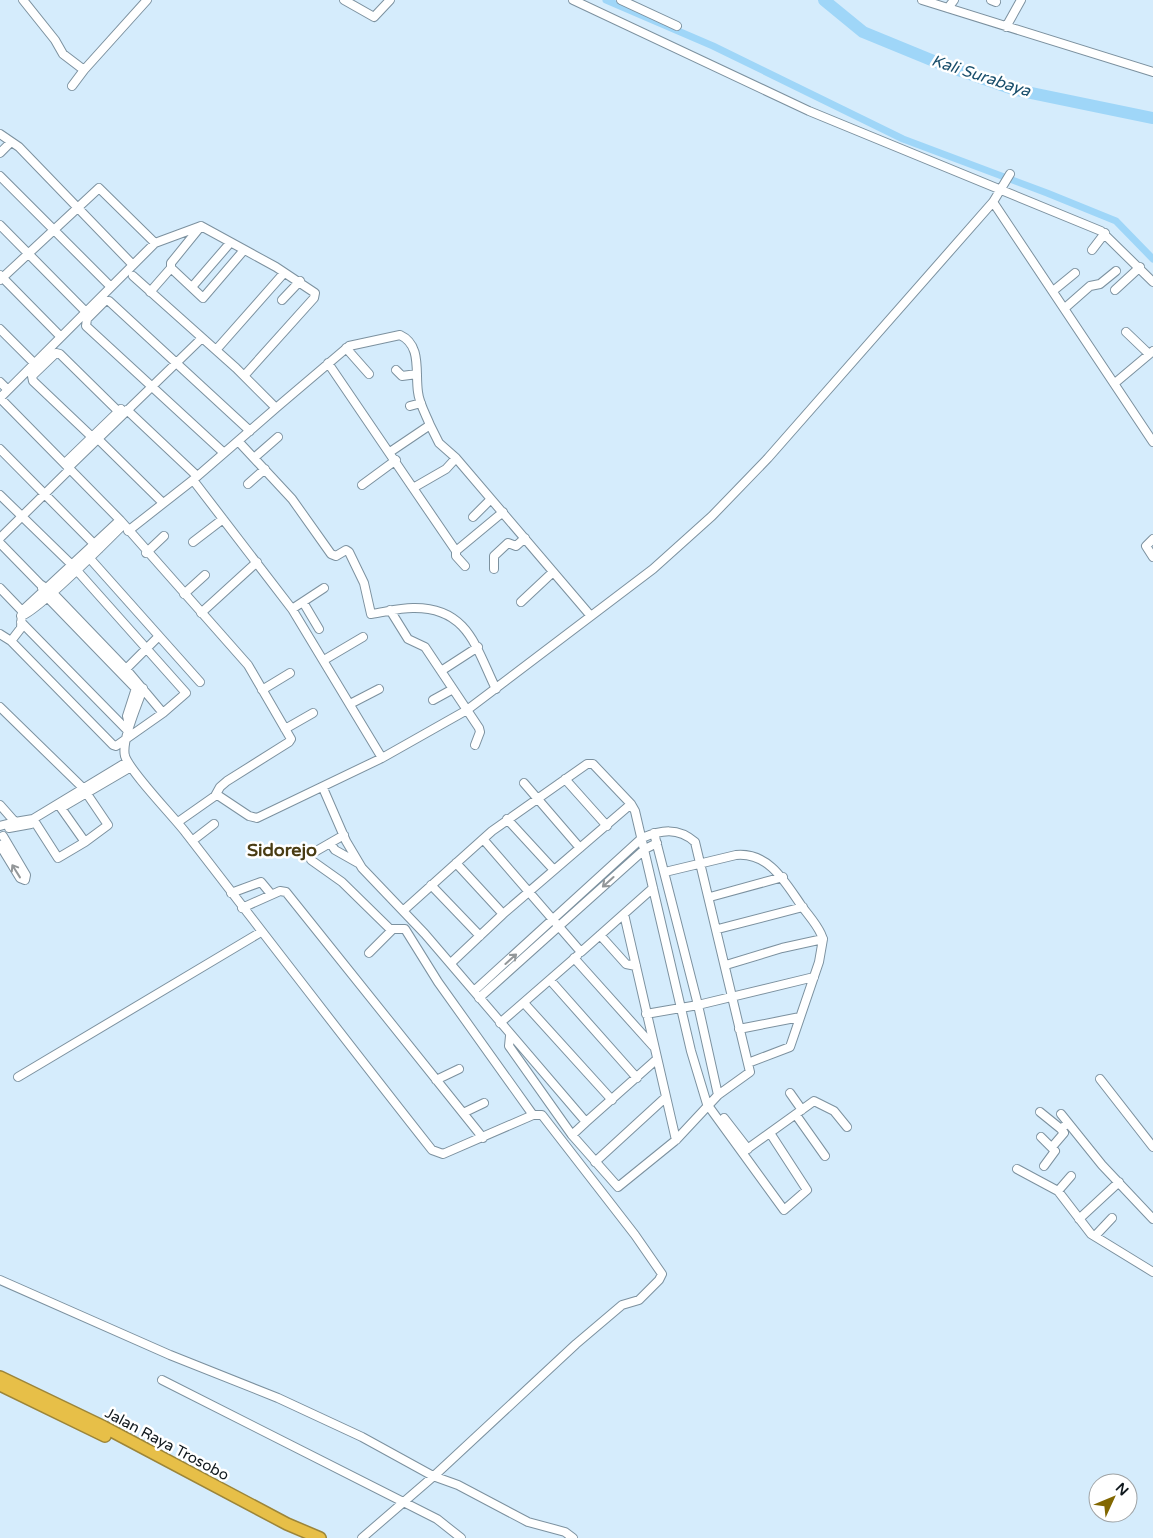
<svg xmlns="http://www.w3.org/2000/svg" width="1153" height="1538" font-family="'Varela Round',sans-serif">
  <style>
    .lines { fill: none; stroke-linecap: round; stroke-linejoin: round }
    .canal { stroke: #9fd6f8; stroke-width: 7 }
    .river { stroke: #9fd6f8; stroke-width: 12 }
    .minor-casing { stroke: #7c919f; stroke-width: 10 }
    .highway-casing { stroke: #9c8539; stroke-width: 14 }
    .minor { stroke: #fff; stroke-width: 8 }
    .highway { stroke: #e7bf48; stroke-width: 11 }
    .oneway { stroke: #939799 }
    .labels { text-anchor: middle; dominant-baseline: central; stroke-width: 5; stroke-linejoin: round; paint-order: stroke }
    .street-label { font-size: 15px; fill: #10181d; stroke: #fff }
    .water-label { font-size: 16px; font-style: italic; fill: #194e6b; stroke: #fff }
    .quarter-label { font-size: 18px; font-weight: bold; fill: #493c13; stroke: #fff }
  </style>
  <rect width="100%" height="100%" fill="#d5ecfc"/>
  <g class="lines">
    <!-- canal -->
    <path class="canal" d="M606,0L713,46L903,139L1047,193L1116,221L1153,259"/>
    <!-- river -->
    <path class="river" d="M824,0L863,32L941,64L1016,90L1153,118"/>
    <!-- minor casing -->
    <g class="minor-casing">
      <path id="minor" d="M23,0L55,40L63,54L84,70L147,0
        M344,0L374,17L390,0
        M573,0L809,111L1101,231L1153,282
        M621,0L677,26
        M922,0L1153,72
        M991,0L996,2
        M948,8L954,0
        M1006,27L1021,0
        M72,86L84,70
        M0,134L19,147L133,265
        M0,153L10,143
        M0,176L111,287
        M993,202L1153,442
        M0,225L86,312
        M1092,250L1105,233
        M171,268L203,298L244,250
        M0,275L61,337
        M0,280L99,188L155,243
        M192,287L230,243
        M1115,290L1140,267
        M1053,291L1075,273
        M150,292L171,268V263L201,226
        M282,300L300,281
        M1065,308L1090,286L1100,284L1116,271
        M0,329L34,363
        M1126,332L1149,354
        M346,348L369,374
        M216,350L284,273
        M328,363L413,488L446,469L456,458L590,615
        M396,370L402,376L417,374
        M0,382L8,390
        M1115,383L1153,351
        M0,398L120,520L248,665L291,739L289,742L227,781L220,787L215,796
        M0,398L155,243L201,226L276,267L315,293L314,298L244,376
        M410,406L421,403
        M276,408L349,346L400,335C422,345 415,372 418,392C419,403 426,415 430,425
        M127,410L197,476
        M122,415L60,354L56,353L32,376L33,381L92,437L98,439L163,503
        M238,441L292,499L331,554L336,556L346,550L349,552L364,583L371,614C385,612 399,608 413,608C468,607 476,648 496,689
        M0,449L99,549
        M390,452L430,425L439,443L456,458
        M224,453L86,326L87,319L105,301H109L250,431
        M254,458L278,437
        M65,463L121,409
        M69,467L202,338
        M193,480L292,609L382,758
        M248,484L265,469
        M362,485L396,460
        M413,488L456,551V556L465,566
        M0,495L72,565L186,693L163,713L116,746L113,745L11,641L0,634
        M473,517L491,499
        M128,531L193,480L276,408L236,368L133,276
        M0,538L70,469
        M1153,539L1146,546L1153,557
        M193,542L223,519
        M0,543L40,584L52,592L126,669L163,713
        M456,551L503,512
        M85,553L200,682
        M146,553L164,536
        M494,569V556L508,543L516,546L525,538
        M0,588L25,614
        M42,588L47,597L141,694
        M184,594L205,575
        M303,602L319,629
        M521,602L553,572
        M292,609L324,588
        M390,610L408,639L425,647L479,728L480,732L475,745
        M201,613L257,562
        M21,616C35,614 109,539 123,525
        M21,622L128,731
        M11,641L21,628L22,611L120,520
        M324,660L363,637
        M126,669L158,637
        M441,671L478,647
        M143,688C138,704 121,741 125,756C130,772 174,817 186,833C268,939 349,1045 432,1150L443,1154L533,1115H542L635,1235L662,1274L659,1280L639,1300L622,1305L576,1344L435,1475L362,1538
        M262,690L290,673
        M433,700L453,689
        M350,704L379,689
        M0,707L83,788L108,825L85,842L58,858L33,819
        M129,724L127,716L137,685
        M285,729L313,713
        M565,779L607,826
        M524,783L580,848
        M323,788L346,841L362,868L425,934L586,1122L657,1059
        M0,805L15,822L0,826
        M507,819L554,870
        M15,822L33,819L127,762
        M178,822L215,796H219L249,816L257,818L382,758L467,710L653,569L712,516L768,458L993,202L1010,174
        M9,828L31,824
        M654,833L698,1005L814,977
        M344,835L311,854V860L342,882L390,929H405L438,982L533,1115
        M483,839L581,952L653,888
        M192,841L214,824
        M85,842L61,808L131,767
        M330,843L335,850L358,863
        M0,845L20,878L25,880L26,875L3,836
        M456,863L503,914
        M665,872L736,855C769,852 785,882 801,905C808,915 816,923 821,934L823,939L782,948L726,965
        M431,885L480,936
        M231,893L261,882L271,894
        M710,897L783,877
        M242,908L280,891L286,892L483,1138
        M404,910L492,831L587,764H593L631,804L635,811L691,1051L707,1104L784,1210L807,1190L770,1133
        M624,914L676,1140
        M718,929L803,907
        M600,935L626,964L636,966
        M369,953L392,930
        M574,958L653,1046
        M451,963L503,914L631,804
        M550,980L637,1078
        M474,991L642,838C661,830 678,827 695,842L750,1072L718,1095L698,1005L646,1014
        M479,998L645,849L657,843
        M524,1003L612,1100
        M500,1023L577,956
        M739,1029L800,1017
        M510,1036L509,1046L572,1135L618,1187L676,1140L718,1095
        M748,1063L790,1047L819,962L823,939
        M18,1077L261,932
        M1100,1079L1153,1147
        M436,1080L459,1069
        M790,1093L802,1110
        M1040,1112L1061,1129L1068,1123
        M463,1113L484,1103
        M1061,1114L1102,1165L1153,1219
        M796,1115L825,1156
        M724,1118L748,1149
        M572,1135L586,1122
        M1041,1137L1055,1151L1044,1166
        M1052,1147L1064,1133L1061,1129
        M743,1152L814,1101L834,1111L847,1127
        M595,1162L666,1097
        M1017,1169L1058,1191L1091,1234L1153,1272
        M1058,1191L1071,1176
        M1079,1219L1119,1182
        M1095,1236L1112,1218
        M0,1280L170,1355L278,1398L362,1437L433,1476L458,1485L528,1522L565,1532L573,1538
        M162,1380L437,1519L461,1538"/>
    </g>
    <!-- highway casing -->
    <g class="highway-casing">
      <path id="highway" d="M0,1377L104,1427L287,1524L320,1538
        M0,1385L105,1436"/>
    </g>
    <!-- minor -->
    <use href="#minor" class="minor"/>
    <!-- highway -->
    <use href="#highway" class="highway"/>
  </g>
  <!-- one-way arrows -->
  <defs><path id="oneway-shaft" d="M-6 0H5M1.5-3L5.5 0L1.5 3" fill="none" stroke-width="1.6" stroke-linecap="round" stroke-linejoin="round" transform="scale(1.25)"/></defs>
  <g class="oneway">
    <use href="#oneway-shaft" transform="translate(16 871) rotate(-122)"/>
    <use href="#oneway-shaft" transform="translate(608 882) rotate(138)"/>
    <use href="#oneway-shaft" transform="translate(511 959) rotate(-42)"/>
  </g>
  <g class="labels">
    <!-- street labels -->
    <g class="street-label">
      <text transform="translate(167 1444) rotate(28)">Jalan Raya Trosobo</text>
    </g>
    <!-- water labels -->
    <g class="water-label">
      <text transform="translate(981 76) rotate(18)">Kali Surabaya</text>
    </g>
    <!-- quarter labels -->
    <g class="quarter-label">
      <text x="282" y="850">Sidorejo</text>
    </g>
  </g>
  <!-- north arrow -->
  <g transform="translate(1113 1498) rotate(46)"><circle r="24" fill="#ffffff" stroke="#9fa3a5"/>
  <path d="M0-4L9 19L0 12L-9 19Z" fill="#826700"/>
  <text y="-8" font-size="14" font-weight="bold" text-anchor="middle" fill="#10181d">N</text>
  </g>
</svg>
